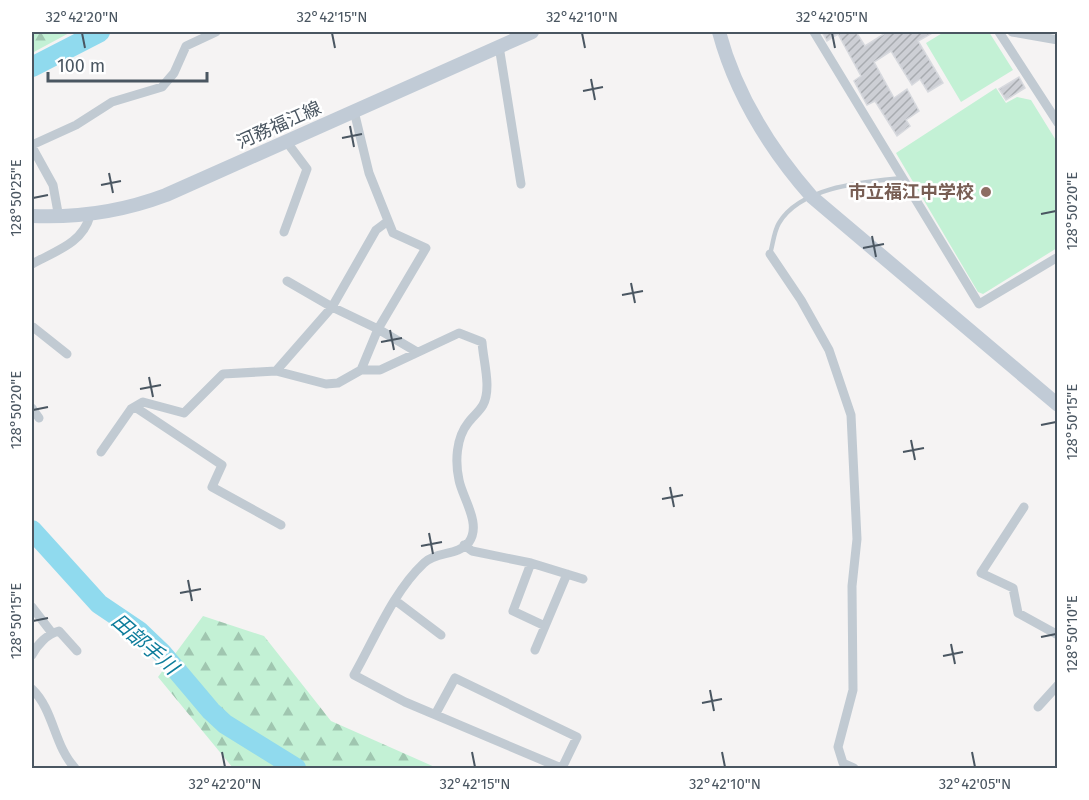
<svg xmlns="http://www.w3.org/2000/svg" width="1089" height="800" font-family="'Fira Sans','Noto Sans JP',sans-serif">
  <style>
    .forest { fill: url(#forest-firs) }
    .green { fill: #c3f1d5 }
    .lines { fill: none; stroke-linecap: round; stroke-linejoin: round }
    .river { stroke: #90daee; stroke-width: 20 }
    .building { fill: url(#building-hatch); stroke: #d7d9de; stroke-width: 1.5 }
    .lane { stroke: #c1cad2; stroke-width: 4.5 }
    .street { stroke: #c1cad2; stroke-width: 9 }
    .secondary { stroke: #c1cbd6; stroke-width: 14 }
    .ticks { fill: none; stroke: #4a5661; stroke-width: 2 }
    .education-dot { fill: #8d6e63; stroke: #fff; stroke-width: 2 }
    .labels { text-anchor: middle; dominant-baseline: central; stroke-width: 5; stroke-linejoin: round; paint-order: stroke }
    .street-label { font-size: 18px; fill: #4a5661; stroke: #fff }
    .education-label { font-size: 18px; font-weight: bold; fill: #785e54; stroke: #fff; text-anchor: end }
    .water-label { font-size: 20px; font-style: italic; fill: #0c7c9b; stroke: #fff }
    .neatline { fill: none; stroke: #4a5661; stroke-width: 2 }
    .ticks-label { font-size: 15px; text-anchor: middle; fill: #4a5661 }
  </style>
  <defs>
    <pattern id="forest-firs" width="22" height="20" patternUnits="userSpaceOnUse" patternTransform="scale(1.5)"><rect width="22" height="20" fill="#c3f1d5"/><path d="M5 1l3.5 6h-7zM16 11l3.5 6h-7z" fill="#a0c6b0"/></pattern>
    <pattern id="building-hatch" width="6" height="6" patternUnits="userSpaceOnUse" patternTransform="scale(1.5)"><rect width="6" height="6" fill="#cdcfd5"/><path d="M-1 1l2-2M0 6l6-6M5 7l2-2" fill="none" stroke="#a8abb0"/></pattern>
  </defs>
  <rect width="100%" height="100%" fill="#f5f3f3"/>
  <!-- forest -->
  <path class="forest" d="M32,32H71L32,53Z
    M203,616L264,636L331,721L437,768H233L158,677Z"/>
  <!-- green -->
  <path class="green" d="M944,32H989L1013,70L961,102L926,43Z
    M996,88L1006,103L1017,97L1031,100L1057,142V248L983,294L978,292L896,153Z"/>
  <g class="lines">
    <!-- river -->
    <path class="river" d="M32,67L100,32
      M32,530L99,604L139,631L162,653L211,711L225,724L296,768"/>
  </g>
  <!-- building -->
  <path class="building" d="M822,32H856L865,46L887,32H934L918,41L943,83L928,92L920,79L912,85L891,51L874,62L894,98L907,89L919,111L906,120L910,126L897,136L875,101L867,105L854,81L861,76L838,34L827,41Z
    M1019,77L1025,88L1006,100L999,89Z"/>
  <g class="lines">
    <!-- lane -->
    <path class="lane" d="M770,254C773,244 774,231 779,223C801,186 865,182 903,178"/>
    <!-- street -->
    <path class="street" d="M814,32L979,304L1058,257
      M999,32L1058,123
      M1012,32L1058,40
      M499,46L521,184
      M32,145L76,125L112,102L162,87L174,73L186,46L216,32
      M32,147L53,185L59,218
      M284,232L307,169L286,141
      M770,254L801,300L829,350L851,415L857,539L852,586L853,690L838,747L843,763L854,768
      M32,264C55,251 82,244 90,216
      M287,281L332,307L376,230L388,221
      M32,329L33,327L67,354
      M361,370L378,329L417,352
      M276,371L332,307L378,329L426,248L393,233L369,173L354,111
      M135,407L222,465L212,487L281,525
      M32,408L39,418
      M101,452L131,409L143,402L184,413L223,374L276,371L326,384L338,383L361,370H380L459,333L482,342C483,360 492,388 483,405C479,412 472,417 468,423C456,438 455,462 459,480C462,497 482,524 469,542C458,556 436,551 424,563C393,592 375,638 354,675L405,702L561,768
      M1024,507L981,573L1013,588L1018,613L1058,635
      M464,545L472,551L531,563L583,579
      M531,563L513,611L545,626
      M396,601L441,635
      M32,607L52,633
      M535,650L567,574
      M32,655C37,645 47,634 59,631L77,651
      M32,689C54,710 54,746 75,768
      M1038,707L1058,685
      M436,713L455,678L577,737L562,768"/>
    <!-- secondary -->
    <path class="secondary" d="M719,32C736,95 769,148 812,197L1058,405
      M32,216C79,218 121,212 166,195L532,32"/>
  </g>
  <!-- ticks -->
  <path class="ticks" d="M82,33L85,48M332,33L335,48M582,33L585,48M832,33L835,48M591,79L595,100M583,91L603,87M350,126L354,147M342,138L362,134M109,173L113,193M101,185L121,181M33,198L48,195M1041,214L1056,211M872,236L876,257M863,248L884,244M631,283L635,303M622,295L643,291M390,330L394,350M381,342L402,338M149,377L153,397M140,389L161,385M33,410L48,407M1041,425L1056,422M911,440L915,460M903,452L924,448M670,487L674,507M662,499L683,495M429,533L433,554M421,546L442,542M188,580L192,601M180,593L201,589M33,621L48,618M1041,637L1056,634M951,644L955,664M943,656L963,652M710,690L714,711M702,703L722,699M222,752L225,767M472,752L475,767M722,752L725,767M972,752L975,767"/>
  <!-- markers -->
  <circle class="education-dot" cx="986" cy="192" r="6"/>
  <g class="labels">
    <!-- street labels -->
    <g class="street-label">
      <text transform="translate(279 125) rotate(-24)">河務福江線</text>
    </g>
    <!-- education labels -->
    <g class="education-label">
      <text x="974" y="192">市立福江中学校</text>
    </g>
    <!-- water labels -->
    <g class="water-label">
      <text transform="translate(145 644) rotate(41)">田部手川</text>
    </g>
  </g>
  <!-- border -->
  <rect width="1089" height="800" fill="none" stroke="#ffffff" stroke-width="66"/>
  <!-- scale -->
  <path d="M48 72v9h159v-9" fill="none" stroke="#4a5661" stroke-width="3"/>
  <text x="57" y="72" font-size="18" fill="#4a5661" stroke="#ffffff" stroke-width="4.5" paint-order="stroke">100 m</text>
  <rect x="33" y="33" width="1023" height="734" class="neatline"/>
  <g class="ticks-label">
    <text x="82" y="22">32°42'20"N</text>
    <text x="332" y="22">32°42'15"N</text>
    <text x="582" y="22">32°42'10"N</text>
    <text x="832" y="22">32°42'05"N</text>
    <text transform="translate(16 198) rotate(-90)" y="5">128°50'25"E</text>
    <text transform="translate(1072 211) rotate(-90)" y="5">128°50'20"E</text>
    <text transform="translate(16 410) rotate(-90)" y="5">128°50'20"E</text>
    <text transform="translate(1072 422) rotate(-90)" y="5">128°50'15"E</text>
    <text transform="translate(16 621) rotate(-90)" y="5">128°50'15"E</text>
    <text transform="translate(1072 634) rotate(-90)" y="5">128°50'10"E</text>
    <text x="225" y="789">32°42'20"N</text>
    <text x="475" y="789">32°42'15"N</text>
    <text x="725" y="789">32°42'10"N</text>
    <text x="975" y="789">32°42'05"N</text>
  </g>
</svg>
